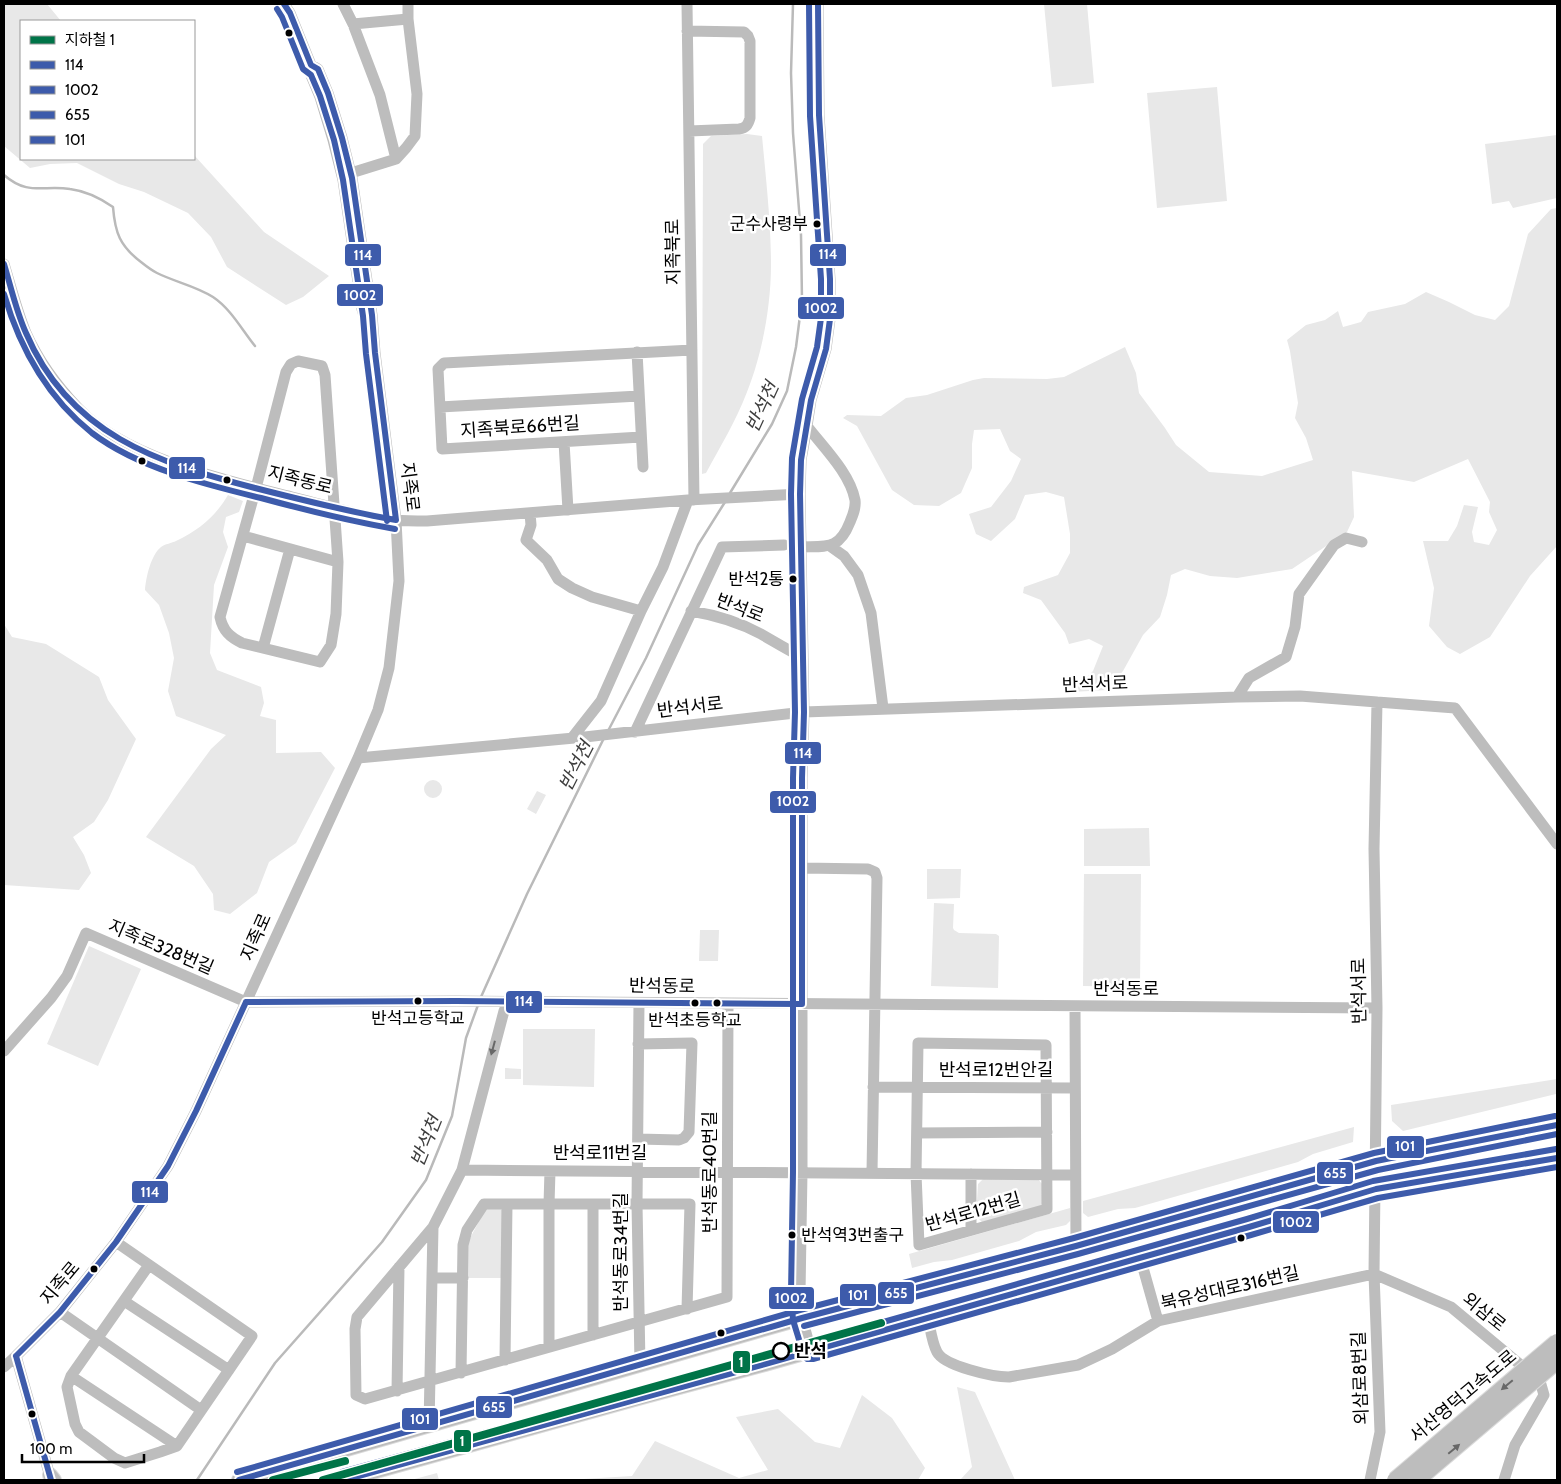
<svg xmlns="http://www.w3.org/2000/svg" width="1561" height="1484" font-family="Cabin,'Noto Sans KR',sans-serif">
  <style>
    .green { fill: #e8e8e8 }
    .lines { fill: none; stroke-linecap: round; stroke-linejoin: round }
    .stream { stroke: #bababa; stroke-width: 2.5 }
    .major-casing { stroke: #dbdbdb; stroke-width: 16 }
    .highway-casing { stroke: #dbdbdb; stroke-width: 18 }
    .minor { stroke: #bdbdbd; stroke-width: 11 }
    .major { stroke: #bdbdbd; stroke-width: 14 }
    .highway { stroke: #bdbdbd; stroke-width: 16 }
    .highway-bridge-casing { stroke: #dbdbdb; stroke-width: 18; stroke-linecap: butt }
    .highway-bridge { stroke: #bdbdbd; stroke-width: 16 }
    .bus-1-casing { stroke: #fff; stroke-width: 10 }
    .bus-2-casing { stroke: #fff; stroke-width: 10 }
    .bus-3-casing { stroke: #fff; stroke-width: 10 }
    .bus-4-casing { stroke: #fff; stroke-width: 10 }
    .bus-1 { stroke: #3d5bab; stroke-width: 6 }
    .bus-2 { stroke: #3d5bab; stroke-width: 6 }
    .bus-3 { stroke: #3d5bab; stroke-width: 6 }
    .bus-4 { stroke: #3d5bab; stroke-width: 6 }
    .metro-1-casing { stroke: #fff; stroke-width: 11 }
    .metro-1 { stroke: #007448; stroke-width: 8 }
    .oneway { fill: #686868 }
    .bus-dot { fill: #000; stroke: #fff; stroke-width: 2 }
    .stop-dot { fill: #fff; stroke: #000; stroke-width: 2.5 }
    .labels { text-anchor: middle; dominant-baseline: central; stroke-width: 5; stroke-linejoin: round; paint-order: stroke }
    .bus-label { font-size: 17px; fill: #000; stroke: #fff; text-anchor: end }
    .street-label { font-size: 18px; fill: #000; stroke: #fff }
    .stop-label { font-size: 18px; font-weight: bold; fill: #000; stroke: #fff; text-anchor: start }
    .water-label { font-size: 19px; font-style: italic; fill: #3e3e3e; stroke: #fff }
    .line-badge { stroke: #fff; stroke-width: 2 }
    .badge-label { font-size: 14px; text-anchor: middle; font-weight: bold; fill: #fff }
  </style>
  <rect width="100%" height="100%" fill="#fff"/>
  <!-- green -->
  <path class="green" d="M4,4H47L61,21H21V159H194V155L264,232L329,276L303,297L286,305L227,267L211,237L188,213L144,192L119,184L77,163L50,164L30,168L4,146Z
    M1044,4H1087L1094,83L1052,87Z
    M1217,87L1227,201L1157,208L1147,93Z
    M747,134L762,136C766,179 771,223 771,265C771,306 762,355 747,392C736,421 720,447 706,473L702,474L703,144L711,136Z
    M1557,135V198L1513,208L1509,201L1492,204L1485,144Z
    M1557,208V546L1530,576L1490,637L1460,654L1447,647L1429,626L1434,588L1423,541H1448L1457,526L1464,505L1478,507L1472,532L1474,542L1489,545L1497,530L1489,512L1490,502L1468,459L1414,482L1352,471L1354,517L1347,532L1292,569L1237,578L1210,576L1185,569L1171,575L1167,595L1160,617L1143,635L1123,671L1108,690L1071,692L1093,671L1103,646L1089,639L1069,644L1065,633L1041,600L1023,593L1024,587L1058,575L1070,553V534L1064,497L1046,492L1025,495L1015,519L991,541L976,534L969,514L991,507L1011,481L1021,459L1010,451L1000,429L974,430L972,444V468L961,493L939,506L914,505L892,490L857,426L843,418L847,415L881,416L906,398L927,395L973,380L984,378L1047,379L1064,377L1125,347L1136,373L1139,393L1165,428L1176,445L1209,472L1262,476L1313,460L1306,438L1295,418L1298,403L1290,351L1287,340L1306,325L1325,320L1338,311L1343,327L1361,322L1368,312L1405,304L1426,292L1449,302L1475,315L1495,320L1509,306L1528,234L1551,209Z
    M228,495L243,501L239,512L226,517L223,532L228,547L214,585L210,653L217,670L261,687L264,703L260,716L276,720V753L321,752L335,768L296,843L269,862L257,893L230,914L214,910L213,894L194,866L146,837L211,749L226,735L176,716L168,691L174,658L169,633L159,605L145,590C146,577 151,555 161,547C165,544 172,543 176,541C199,530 215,517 228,495Z
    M4,624L12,637L46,644L99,677L108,700L136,739L108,800L94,822L73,837L84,855L91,873L79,890L4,885Z
    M424 789a9 9 0 1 1 18 0a9 9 0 1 1-18 0Z
    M537,791L546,795L536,814L527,809Z
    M1149,828L1150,866H1084V829Z
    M927,869H961L960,898L927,899Z
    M1084,874H1141L1140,987L1083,986Z
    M934,903L954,904L953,928L954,930L959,933L996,934L999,936L998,988L931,986Z
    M700,930H719L718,961H699Z
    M89,946L141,969L98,1066L47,1044Z
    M523,1029H595L594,1087L523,1085Z
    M505,1068L521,1069V1079H505Z
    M1557,1079L1556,1094L1403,1131L1392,1121L1391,1105Z
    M1354,1127L1353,1142L1313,1154L1298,1162L1135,1208L1118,1209L1088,1217L1083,1213V1201Z
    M983,1179H1038L1042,1184L1043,1203L1038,1208L982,1222L976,1216L978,1184Z
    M498,1207L502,1210V1278H468V1242L486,1208Z
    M1070,1208V1221L1066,1225L1036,1232L1019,1241L952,1260L934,1262L912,1268L909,1254Z
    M957,1387L975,1392L1015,1480H960L972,1467Z
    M862,1395L892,1418L925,1468L918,1480H567L632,1476L655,1441L739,1478L768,1470L736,1417L778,1409L815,1442L840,1448Z
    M437,1473L439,1480H411Z"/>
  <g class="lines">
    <!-- stream -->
    <path class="stream" d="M4,175C28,196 43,185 70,189C86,191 100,198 113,207C115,233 120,246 141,262C146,266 151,270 157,273C175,282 196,286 213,297C231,309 242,330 255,346
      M730,493L772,424L787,391L796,347L802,300L801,235L793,133L791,73L793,4
      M608,731L646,658L698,545L725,502
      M481,997L527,894L604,738
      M197,1480L275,1363L382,1242L426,1180L452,1116L466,1038L478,1005"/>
    <!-- major casing -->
    <g class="major-casing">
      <path id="major" d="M50,1475L54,1480
        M239,1480L802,1318L1076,1246L1376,1161
        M344,1480L638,1398L765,1364L1249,1227L1376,1189"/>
    </g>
    <!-- highway casing -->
    <g class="highway-casing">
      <path id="highway" d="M1376,1161L1557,1125
        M1376,1189L1557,1158"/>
    </g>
    <!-- minor -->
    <path class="minor" d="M284,4L290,13L311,65L310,73L320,97L333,140L343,180L362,309L369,332
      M343,4L353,24L380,95L396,159
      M687,4L694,500
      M353,24L408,19
      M687,31L744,32L748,36L750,41V118C748,125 746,128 739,129L689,131
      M351,173L396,159L406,148L415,136L417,94L408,19V4
      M4,264C11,287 17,311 26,333C38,360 57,386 78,408C126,459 229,481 296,498C329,506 362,517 396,520C406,521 417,521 427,521L688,500L800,494
      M637,352L643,467
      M298,361L322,366L325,375L338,562L336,614L331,645L320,662L242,643C230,637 223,631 220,617L256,488L286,372L291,364Z
      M440,407L639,396
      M641,437L442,449L438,369L444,363L692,350
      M564,442L568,510
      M530,513L531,525L526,540L547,560L558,579L572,588L592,597L641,611
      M243,536L338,562
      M830,546L844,556L858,575L871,613L883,708
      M801,547C827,546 839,550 850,522C853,515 856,508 855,500C850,473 823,447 807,426
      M691,611C715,615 739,622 761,634C775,642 788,650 802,657
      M263,648L290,549
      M1237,697L1249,678L1286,657L1295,627L1299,594L1334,545L1346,538L1362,542
      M1377,702L1455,708L1557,844
      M635,732L722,547L784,545
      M572,738L601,701L641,611L663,567L688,500
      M358,758L585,737L804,712L1237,697L1300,696L1377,702L1374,849L1377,1008L1374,1274L1380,1432L1370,1480
      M802,868L868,869L875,872L877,878L872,1173
      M639,1003L637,1204L640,1364
      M1075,1006L1076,1246
      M918,1043L1046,1045L1047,1209L919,1245L916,1174Z
      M4,1051L51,998L67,976L86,933L246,1002L456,1001L1377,1008
      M873,1087L1075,1088
      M917,1133L1047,1132
      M638,1139L679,1140L684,1138L689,1132L692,1043L638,1044
      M462,1170L1075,1175
      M593,1204V1335
      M433,1227L357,1317L355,1329L356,1395L365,1399L727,1297L728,1004
      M971,1230V1174
      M116,1242L252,1336L177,1446L160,1452L125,1463L114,1458L79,1432L75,1424L67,1387L71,1376L149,1265
      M1140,1257L1158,1321
      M1374,1274L1451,1307L1540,1381L1544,1395L1515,1445L1504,1480
      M432,1278H463
      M124,1301L229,1370
      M60,1312L201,1410
      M928,1318C930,1327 932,1343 937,1352C944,1366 993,1377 1009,1377L1078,1365L1112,1349L1158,1321L1374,1274
      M549,1347V1204L550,1171
      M811,1351L802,1318L800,1293L802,1172V778L804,712L800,494L801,460L807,426L811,400L826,349L830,319V279L819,115L818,4
      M16,1356L51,1480
      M505,1360L507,1204
      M4,1367L16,1356L60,1312L116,1242L168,1166L196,1111L358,758L378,710L389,668L399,581L396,520L375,353L372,315L352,178L342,138L328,93L318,69L311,65
      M461,1373L463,1245L467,1230L484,1204H690L687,1309
      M71,1376L177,1446
      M397,1391L399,1267
      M429,1426L433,1227L462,1170L504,1011L508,1002"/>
    <!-- major -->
    <use href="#major" class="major"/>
    <!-- highway -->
    <use href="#highway" class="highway"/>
    <!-- highway-bridge casing -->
    <g class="highway-bridge-casing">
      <path id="highway-bridge" d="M1395,1480L1557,1342
        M1417,1480L1557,1361"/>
    </g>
    <!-- highway-bridge -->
    <use href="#highway-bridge" class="highway-bridge"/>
    <!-- bus-1 casing -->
    <g class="bus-1-casing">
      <path id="bus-1" d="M284,4L290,13L311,65L318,69L328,93L342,138L352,178L372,315L375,353L396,520
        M4,264C11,287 16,311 26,333C69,434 157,463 255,488C302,500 349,512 396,520
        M246,1002L456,1001L802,1004
        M802,1004V778L804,712L800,494L801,460L811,400L826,349L830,319V279L819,115L818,4
        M16,1356L60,1312L116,1242L168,1166L196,1111L246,1002
        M16,1356L51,1480"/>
    </g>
    <!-- bus-2 casing -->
    <g class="bus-2-casing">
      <path id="bus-2" d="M809,4L810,116L821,279V318L817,347L802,399L792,458L791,494L795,712L793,778V1172L791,1293L793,1320L804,1356L807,1359H813L1251,1235L1378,1198L1557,1167
        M277,9L282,17L303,69L311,75L320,96L334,140L343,180L363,316L366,354L387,521
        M4,294C20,349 47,397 92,433C138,468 207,485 261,498C305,510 350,521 395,529
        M804,1326L1078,1254L1378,1170L1557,1134"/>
    </g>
    <!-- bus-3 casing -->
    <g class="bus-3-casing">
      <path id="bus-3" d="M239,1480L802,1318L1076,1246L1376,1161L1557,1125
        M344,1480L765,1364L1249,1227L1376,1189L1557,1158"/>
    </g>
    <!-- bus-4 casing -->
    <g class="bus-4-casing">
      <path id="bus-4" d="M237,1472L800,1310L1074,1238L1374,1153L1555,1116
        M342,1472L763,1356L1247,1219L1373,1181L1556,1149"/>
    </g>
    <!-- bus-1 -->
    <use href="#bus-1" class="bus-1"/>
    <!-- bus-2 -->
    <use href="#bus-2" class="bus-2"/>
    <!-- bus-3 -->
    <use href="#bus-3" class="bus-3"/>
    <!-- bus-4 -->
    <use href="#bus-4" class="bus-4"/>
    <!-- metro-1 casing -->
    <g class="metro-1-casing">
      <path id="metro-1" d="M273,1480L345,1461
        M323,1480L881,1323"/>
    </g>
    <!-- metro-1 -->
    <use href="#metro-1" class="metro-1"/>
  </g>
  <!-- one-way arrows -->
  <defs><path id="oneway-solid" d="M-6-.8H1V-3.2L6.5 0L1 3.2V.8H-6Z" transform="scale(1.25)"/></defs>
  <g class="oneway">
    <use href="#oneway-solid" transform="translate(493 1048) rotate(105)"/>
    <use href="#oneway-solid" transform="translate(1507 1385) rotate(140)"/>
    <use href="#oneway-solid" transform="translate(1454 1449) rotate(-40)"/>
  </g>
  <!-- markers -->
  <g class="bus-dot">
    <circle cx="289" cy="33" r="4.5"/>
    <circle cx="817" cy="224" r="4.5"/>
    <circle cx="142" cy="461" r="4.5"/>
    <circle cx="227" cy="480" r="4.5"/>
    <circle cx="793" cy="579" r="4.5"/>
    <circle cx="418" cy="1001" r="4.5"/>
    <circle cx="695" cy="1003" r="4.5"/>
    <circle cx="717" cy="1003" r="4.5"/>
    <circle cx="792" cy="1235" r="4.5"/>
    <circle cx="1241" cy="1238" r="4.5"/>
    <circle cx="94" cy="1269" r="4.5"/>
    <circle cx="721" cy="1333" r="4.5"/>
    <circle cx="32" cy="1414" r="4.5"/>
  </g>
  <circle class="stop-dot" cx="781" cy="1351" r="8"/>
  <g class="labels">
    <!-- bus labels -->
    <g class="bus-label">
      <text x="808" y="224">군수사령부</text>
      <text x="784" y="579">반석2통</text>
      <text x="418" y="1018" text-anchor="middle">반석고등학교</text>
      <text x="695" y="1020" text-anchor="middle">반석초등학교</text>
      <text x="801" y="1235" text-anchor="start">반석역3번출구</text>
    </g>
    <!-- street labels -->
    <g class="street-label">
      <text transform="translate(673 252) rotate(-91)">지족북로</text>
      <text transform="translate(520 427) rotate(-4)">지족북로66번길</text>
      <text transform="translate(300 480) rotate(14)">지족동로</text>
      <text transform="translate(410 487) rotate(83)">지족로</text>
      <text transform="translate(740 608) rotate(21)">반석로</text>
      <text transform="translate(1095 684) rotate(-2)">반석서로</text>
      <text transform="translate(690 707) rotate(-7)">반석서로</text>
      <text transform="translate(256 937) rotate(-66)">지족로</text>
      <text transform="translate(161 947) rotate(23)">지족로328번길</text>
      <text transform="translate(662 986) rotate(1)">반석동로</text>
      <text x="1126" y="989">반석동로</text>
      <text transform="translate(1359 991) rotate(-91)">반석서로</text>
      <text x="996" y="1070">반석로12번안길</text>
      <text x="600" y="1153">반석로11번길</text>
      <text transform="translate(710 1172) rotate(-90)">반석동로40번길</text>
      <text transform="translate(973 1212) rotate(-16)">반석로12번길</text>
      <text transform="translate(621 1252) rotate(-90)">반석동로34번길</text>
      <text transform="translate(60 1283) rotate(-50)">지족로</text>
      <text transform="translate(1230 1288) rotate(-13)">북유성대로316번길</text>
      <text transform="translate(1484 1312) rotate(39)">외삼로</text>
      <text transform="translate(1360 1378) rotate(-92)">외삼로8번길</text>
      <text transform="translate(1463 1396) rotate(-40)">서산영덕고속도로</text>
    </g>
    <!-- stop labels -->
    <g class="stop-label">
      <text x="794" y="1351">반석</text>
    </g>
    <!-- water labels -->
    <g class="water-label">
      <text transform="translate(762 407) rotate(-65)">반석천</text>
      <text transform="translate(576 766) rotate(-63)">반석천</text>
      <text transform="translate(426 1141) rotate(-68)">반석천</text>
    </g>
  </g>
  <g class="line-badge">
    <rect x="809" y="243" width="38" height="24" rx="5" fill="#3d5bab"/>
    <rect x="344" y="243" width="38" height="24" rx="5" fill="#3d5bab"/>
    <rect x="336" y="283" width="48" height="24" rx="5" fill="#3d5bab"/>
    <rect x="797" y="296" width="48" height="24" rx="5" fill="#3d5bab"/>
    <rect x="168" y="456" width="38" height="24" rx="5" fill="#3d5bab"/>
    <rect x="784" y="741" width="38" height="24" rx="5" fill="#3d5bab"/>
    <rect x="769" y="790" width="48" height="24" rx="5" fill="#3d5bab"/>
    <rect x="505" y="990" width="38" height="24" rx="5" fill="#3d5bab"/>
    <rect x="1386" y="1135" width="39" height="24" rx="5" fill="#3d5bab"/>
    <rect x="1316" y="1161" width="38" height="24" rx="5" fill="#3d5bab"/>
    <rect x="131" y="1180" width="38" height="24" rx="5" fill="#3d5bab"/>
    <rect x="1272" y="1210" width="48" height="24" rx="5" fill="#3d5bab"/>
    <rect x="877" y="1281" width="38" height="24" rx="5" fill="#3d5bab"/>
    <rect x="839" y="1283" width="38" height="24" rx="5" fill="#3d5bab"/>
    <rect x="768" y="1286" width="47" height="24" rx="5" fill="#3d5bab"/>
    <rect x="732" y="1350" width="19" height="24" rx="5" fill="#007448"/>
    <rect x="475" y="1395" width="38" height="24" rx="5" fill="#3d5bab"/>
    <rect x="401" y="1407" width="38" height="24" rx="5" fill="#3d5bab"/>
    <rect x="453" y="1429" width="19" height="24" rx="5" fill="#007448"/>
  </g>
  <g class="badge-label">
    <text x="828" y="259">114</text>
    <text x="363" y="260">114</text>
    <text x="360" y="300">1002</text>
    <text x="821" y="313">1002</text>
    <text x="187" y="473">114</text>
    <text x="803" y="758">114</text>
    <text x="793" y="806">1002</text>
    <text x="524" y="1006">114</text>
    <text x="1405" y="1151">101</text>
    <text x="1335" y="1178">655</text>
    <text x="150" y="1197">114</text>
    <text x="1296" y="1227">1002</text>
    <text x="896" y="1298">655</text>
    <text x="858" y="1300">101</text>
    <text x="791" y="1303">1002</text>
    <text x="741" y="1367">1</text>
    <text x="494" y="1412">655</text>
    <text x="420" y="1424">101</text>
    <text x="462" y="1446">1</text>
  </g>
  <!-- border -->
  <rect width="1561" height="1484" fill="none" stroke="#000000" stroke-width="10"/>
  <!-- legend -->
  <rect x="20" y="20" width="175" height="140" fill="#ffffff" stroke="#999999"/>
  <rect x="30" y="36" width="25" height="8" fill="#007448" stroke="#999999"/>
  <text x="65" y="45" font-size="15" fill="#000000">지하철 1</text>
  <rect x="30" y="61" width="25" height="8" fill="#3d5bab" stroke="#999999"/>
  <text x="65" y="70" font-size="15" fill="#000000">114</text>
  <rect x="30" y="86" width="25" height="8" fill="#3d5bab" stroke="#999999"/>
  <text x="65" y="95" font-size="15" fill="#000000">1002</text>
  <rect x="30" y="111" width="25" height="8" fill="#3d5bab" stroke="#999999"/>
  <text x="65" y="120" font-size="15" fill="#000000">655</text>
  <rect x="30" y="136" width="25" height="8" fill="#3d5bab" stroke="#999999"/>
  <text x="65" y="145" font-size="15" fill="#000000">101</text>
  <!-- scale -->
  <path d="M22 1454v8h122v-8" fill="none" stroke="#000000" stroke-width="2.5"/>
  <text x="30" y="1454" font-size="15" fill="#000000" stroke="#ffffff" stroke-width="4" paint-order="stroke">100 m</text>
</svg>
